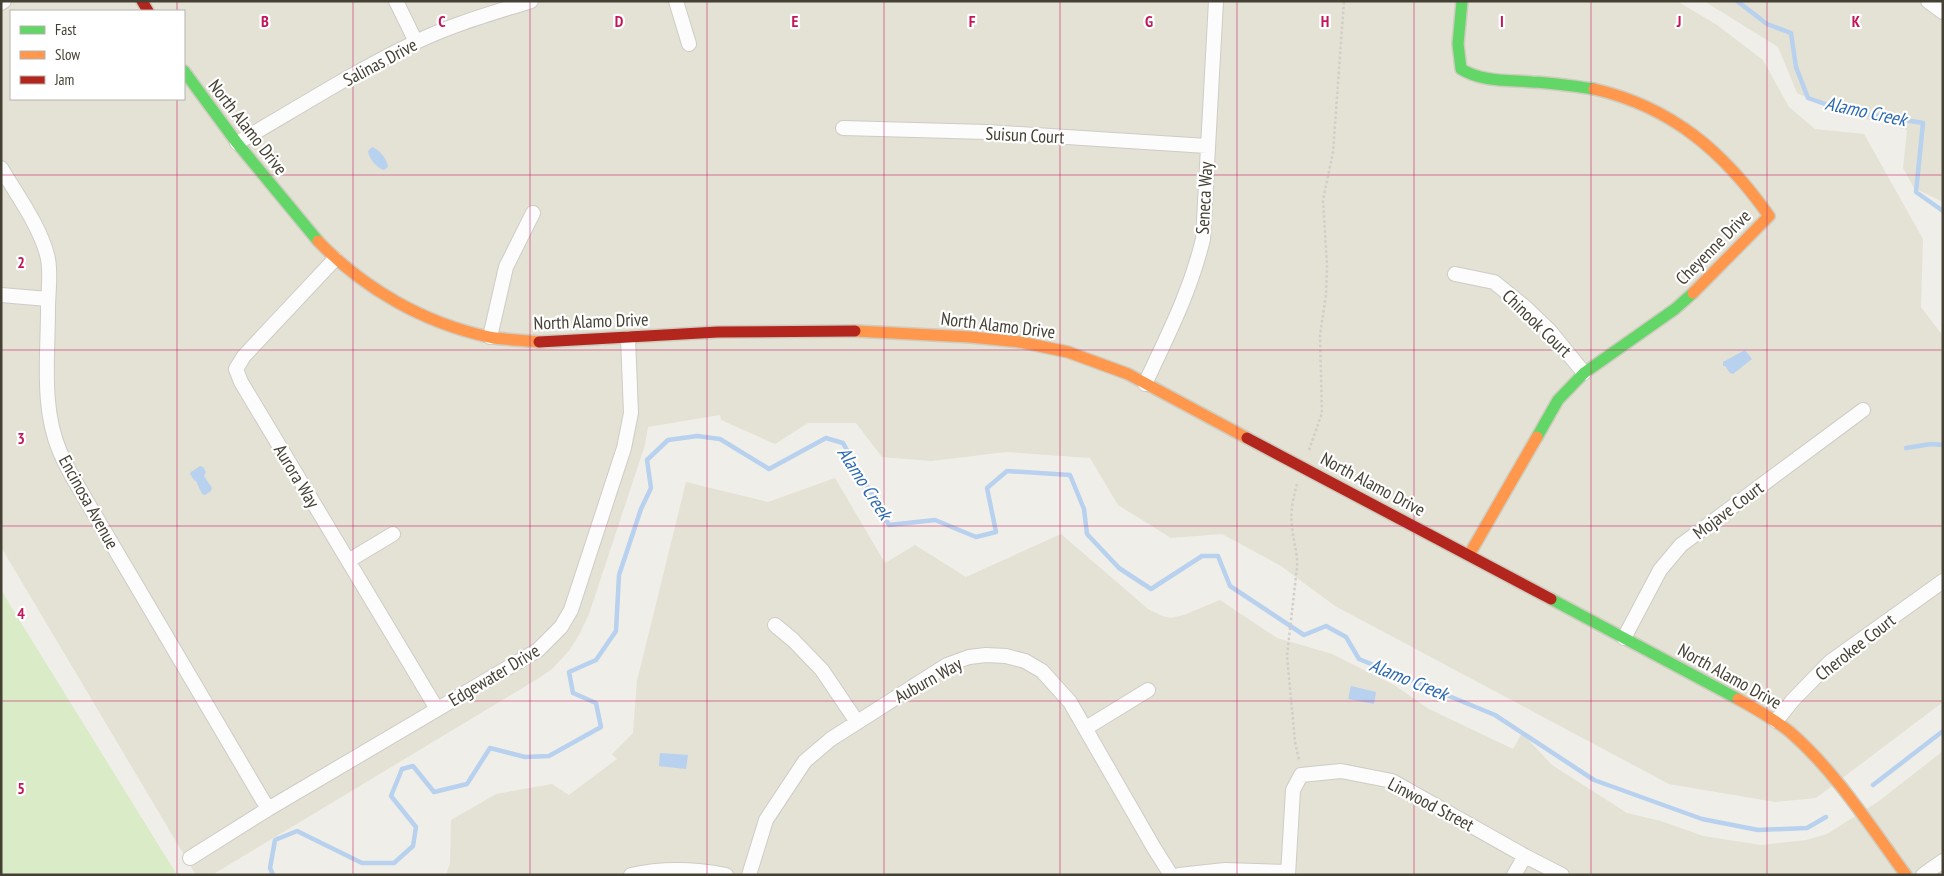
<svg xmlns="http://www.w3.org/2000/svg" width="1944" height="876" font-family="'PT Sans Narrow',sans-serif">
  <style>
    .residential { fill: #e4e1d5; fill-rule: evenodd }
    .green { fill: #d9ebc7 }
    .water { fill: #b7d1ee }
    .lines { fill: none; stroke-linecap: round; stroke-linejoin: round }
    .stream { stroke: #b7d1ee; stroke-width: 4.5 }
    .street-casing { stroke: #ceccc5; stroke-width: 16 }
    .fast-casing { stroke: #cfccbf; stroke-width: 14 }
    .slow-casing { stroke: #cfccbf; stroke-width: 14 }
    .jam-casing { stroke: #cfccbf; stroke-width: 14 }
    .path { stroke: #d1cec9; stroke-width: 2.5; stroke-dasharray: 2.5 2.5; stroke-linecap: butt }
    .street { stroke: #fdfcfc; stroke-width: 14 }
    .fast { stroke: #63d668; stroke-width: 11 }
    .slow { stroke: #ff974d; stroke-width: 11 }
    .jam { stroke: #b3261e; stroke-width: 11 }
    .grid { fill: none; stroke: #c2185b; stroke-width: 1; stroke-opacity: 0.55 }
    .labels { text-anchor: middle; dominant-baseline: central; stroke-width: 4.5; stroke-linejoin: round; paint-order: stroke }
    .street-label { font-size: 18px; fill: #454034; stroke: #fff }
    .water-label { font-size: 19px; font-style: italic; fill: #2c69b2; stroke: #fff }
    .grid-label { font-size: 16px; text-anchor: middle; font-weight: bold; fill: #c2185b; stroke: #fff; stroke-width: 4.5; stroke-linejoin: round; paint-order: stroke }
  </style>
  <rect width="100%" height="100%" fill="#f0eee8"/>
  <!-- residential -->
  <path class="residential" d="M1,1H1677L1717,25L1763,60L1789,107L1815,129L1864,134L1923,239L1921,307L1943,336V702L1816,798L1775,802L1669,784L1335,606L1281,566L1222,534L1171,538L1118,505L1090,458L1006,452L931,461L882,457L856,423H808L775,444L721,420L720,415L648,427L645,445L589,614L579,635L569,651L552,669L539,678L212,875H196L1,547ZM11,11H184V99H11Z
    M1704,1H1943V202L1914,188L1903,168L1907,130L1858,117L1818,103L1797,93L1778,47Z
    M835,478L885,563L915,545L966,577L1061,534L1148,609L1162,616L1171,618L1184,615L1220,600L1277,638L1332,654L1394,685L1429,709L1513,749L1522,733L1552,765L1627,813L1661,821L1703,836L1761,845L1806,840L1827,834L1879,801L1943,751V875H446L450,863L451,820L496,794L552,784L569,795L617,759L612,754L633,733L637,681L686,482L768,502Z"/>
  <!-- green -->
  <path class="green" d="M1,589L10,605L177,875H1Z"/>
  <!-- water -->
  <path class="water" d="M372,147C380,150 387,159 388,167L384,170C377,168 369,159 368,151Z
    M1745,350L1752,359L1733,374L1730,373L1725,366H1723V362Z
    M200,466L203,467L206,472L204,476L212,488L211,491L205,495L202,494L196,481L194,480L190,474L191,472Z
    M1351,686L1376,692L1374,704L1348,699Z
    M660,753L688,755L686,769L659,766Z"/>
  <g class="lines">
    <!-- stream -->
    <path class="stream" d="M1737,1L1767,24L1791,33L1796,67L1808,98L1842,110L1923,123L1916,192L1943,211
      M1906,448L1931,444L1943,445
      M1873,785L1943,731
      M273,875L270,868L275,840L297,831L362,863H394L413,846L416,827L391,796L402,769L413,766L434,792L467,784L490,748L525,757L549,756L601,727L596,703L573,693L569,672L596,660L616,631L619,575L641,509L651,488L647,460L668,440L697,436L720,439L769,469L826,438L843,443L889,525L935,520L976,537L996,532L987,488L1007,471L1070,475L1084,509L1087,534L1119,568L1151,589L1202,556H1218L1230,586L1304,635L1326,626L1346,637L1359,659L1495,715L1594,780L1702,819L1758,830L1807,828L1826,817"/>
    <!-- street casing -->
    <g class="street-casing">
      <path id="street" d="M396,1L416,42
        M676,1L689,44
        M1928,1L1943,12
        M1,3L4,1
        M843,128L987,132L1207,146
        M237,143C296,109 355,71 416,42C453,24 493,13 531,1
        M1,168C17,195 42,229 48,259C51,276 48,292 48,309C48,356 41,408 60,452C65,463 70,473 76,483L268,809
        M335,259L244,356L236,369L241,382L437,709
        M1455,274L1494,282L1525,307L1549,330L1584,373
        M1,295L48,299
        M490,337L506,267L533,213
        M1145,384C1168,334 1190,293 1203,239L1216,1
        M348,561L393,534
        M775,625L793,640L822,670L857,722
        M1624,638L1660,570L1681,545L1863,410
        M1776,721L1793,700L1830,662L1943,581
        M1086,728L1148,690
        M190,858L268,809L538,650L561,627L571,610L624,448L631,413L628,338
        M631,875C662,868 695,869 726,875
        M749,875L766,820L805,761L831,739L947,665L969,657L986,655L1006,656L1025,661L1042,671L1070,702L1154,848L1171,875
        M1179,875L1225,870L1288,872
        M1288,875L1293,790L1301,775L1341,771L1392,781L1525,856L1562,875
        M1514,875L1525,856
        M1923,875L1943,861"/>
    </g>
    <!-- fast casing -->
    <g class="fast-casing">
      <path id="fast" d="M1462,1L1458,44L1461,69C1482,82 1508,80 1532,82C1553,83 1574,86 1594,89
        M184,71L237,143L318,241
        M1537,437L1558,400L1584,373L1675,309L1693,293
        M1551,599L1738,699"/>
    </g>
    <!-- slow casing -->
    <g class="slow-casing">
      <path id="slow" d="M1594,89C1672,107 1724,152 1769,216L1693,293
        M318,241C364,289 424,323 489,337C505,340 522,340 539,342
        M855,331L970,337L1020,342L1068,352L1128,374L1247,438
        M1469,555L1537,437
        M1738,699C1756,709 1774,719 1790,732C1836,772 1870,826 1906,875"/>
    </g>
    <!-- jam casing -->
    <g class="jam-casing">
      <path id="jam" d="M142,1L148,11
        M539,342L718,332L855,331
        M1247,438L1551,599"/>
    </g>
    <!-- path -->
    <path class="path" d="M1309,450L1322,413L1320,335L1326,295L1327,265L1323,200L1333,152L1344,1
      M1297,484C1293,498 1290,513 1292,527C1293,541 1298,553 1297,567L1287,656L1295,742L1299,760"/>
    <!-- street -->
    <use href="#street" class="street"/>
    <!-- fast -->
    <use href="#fast" class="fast"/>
    <!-- slow -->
    <use href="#slow" class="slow"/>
    <!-- jam -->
    <use href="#jam" class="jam"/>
  </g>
  <!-- grid -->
  <path class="grid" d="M177,1V11M353,1V875M530,1V875M707,1V875M884,1V875M1060,1V875M1237,1V875M1414,1V875M1591,1V875M1767,1V875M177,99V875M1,175H1943M1,350H1943M1,526H1943M1,701H1943"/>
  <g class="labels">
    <!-- street labels -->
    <g class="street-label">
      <text transform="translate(380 62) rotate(-28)">Salinas Drive</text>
      <text transform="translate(248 127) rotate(52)">North Alamo Drive</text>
      <text transform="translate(1025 135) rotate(3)">Suisun Court</text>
      <text transform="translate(1204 198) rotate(-87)">Seneca Way</text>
      <text transform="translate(1713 247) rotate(-45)">Cheyenne Drive</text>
      <text transform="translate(591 321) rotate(-2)">North Alamo Drive</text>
      <text transform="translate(1537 323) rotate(44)">Chinook Court</text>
      <text transform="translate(998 325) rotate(7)">North Alamo Drive</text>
      <text transform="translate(297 476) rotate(59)">Aurora Way</text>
      <text transform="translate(1373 484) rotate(28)">North Alamo Drive</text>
      <text transform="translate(89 502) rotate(61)">Encinosa Avenue</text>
      <text transform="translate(1728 510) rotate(-37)">Mojave Court</text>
      <text transform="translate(1855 647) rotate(-38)">Cherokee Court</text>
      <text transform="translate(494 675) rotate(-31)">Edgewater Drive</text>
      <text transform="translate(1730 676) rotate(29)">North Alamo Drive</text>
      <text transform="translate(928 680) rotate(-29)">Auburn Way</text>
      <text transform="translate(1431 804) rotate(28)">Linwood Street</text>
    </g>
    <!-- water labels -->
    <g class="water-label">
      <text transform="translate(1866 111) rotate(12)">Alamo Creek</text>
      <text transform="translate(865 483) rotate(57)">Alamo Creek</text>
      <text transform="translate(1409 679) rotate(22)">Alamo Creek</text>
    </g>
  </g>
  <g class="grid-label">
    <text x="265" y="27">B</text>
    <text x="442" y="27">C</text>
    <text x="619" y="27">D</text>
    <text x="795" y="27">E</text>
    <text x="972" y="27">F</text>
    <text x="1149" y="27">G</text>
    <text x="1325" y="27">H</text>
    <text x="1502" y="27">I</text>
    <text x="1679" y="27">J</text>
    <text x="1856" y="27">K</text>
    <text x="21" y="268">2</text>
    <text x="21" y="444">3</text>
    <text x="21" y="619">4</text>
    <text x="21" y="794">5</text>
  </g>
  <!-- border -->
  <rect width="1944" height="876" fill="none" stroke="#454034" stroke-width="5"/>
  <!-- legend -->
  <rect x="10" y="10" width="175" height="90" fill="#ffffff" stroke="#b5b3ae"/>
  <rect x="20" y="26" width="25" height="8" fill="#63d668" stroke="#b5b3ae"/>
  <text x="55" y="35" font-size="15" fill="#454034">Fast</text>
  <rect x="20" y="51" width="25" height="8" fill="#ff974d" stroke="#b5b3ae"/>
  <text x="55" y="60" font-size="15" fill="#454034">Slow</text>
  <rect x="20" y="76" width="25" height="8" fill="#b3261e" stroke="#b5b3ae"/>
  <text x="55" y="85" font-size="15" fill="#454034">Jam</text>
</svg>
